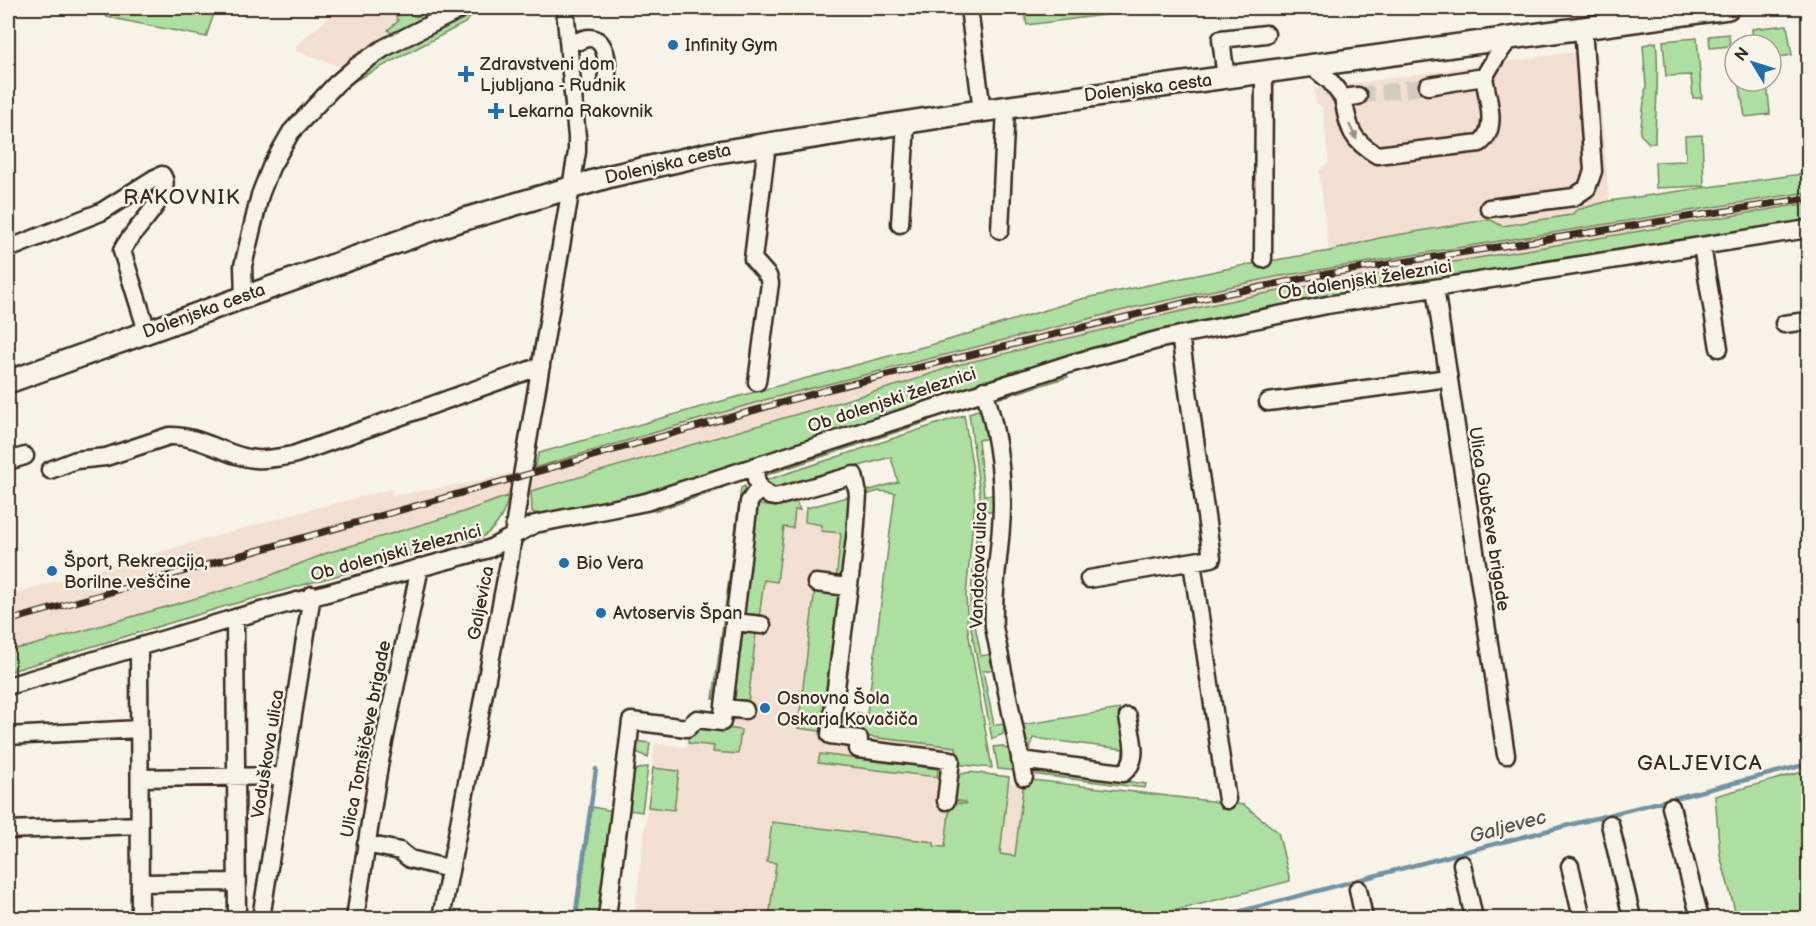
<svg xmlns="http://www.w3.org/2000/svg" width="1816" height="926" font-family="'Balsamiq Sans',sans-serif">
  <style>
    .built { fill: #f2dfd1 }
    .green { fill: #acdfa0; stroke: #74845f; stroke-width: 1.5 }
    .lines { fill: none; stroke-linecap: round; stroke-linejoin: round }
    .stream { stroke: #7192a0; stroke-width: 4.5 }
    .minor-tunnel { stroke: #d1cbc0; stroke-width: 16; stroke-dasharray: 16 8; stroke-linecap: butt }
    .minor-casing { stroke: #3b2a1e; stroke-width: 21 }
    .major-casing { stroke: #3b2a1e; stroke-width: 26 }
    .minor { stroke: #f7f3e8; stroke-width: 16 }
    .major { stroke: #f7f3e8; stroke-width: 21 }
    .rail-casing { stroke: #3b2a1e; stroke-width: 7 }
    .rail { stroke: #f7f3e8; stroke-width: 4.5; stroke-dasharray: 14; stroke-linecap: butt }
    .oneway { fill: #998e83 }
    .poi-dot { fill: #1f6fb2; stroke: #f7f3e8; stroke-width: 2 }
    .labels { text-anchor: middle; dominant-baseline: central; stroke-width: 5; stroke-linejoin: round; paint-order: stroke }
    .poi-label { font-size: 18px; fill: #3b2a1e; stroke: #f7f3e8; text-anchor: start }
    .street-label { font-size: 18px; fill: #3b2a1e; stroke: #f7f3e8 }
    .water-label { font-size: 20px; font-style: italic; fill: #525654; stroke: #f7f3e8 }
    .quarter-label { font-size: 21px; letter-spacing: 1.5px; fill: #3b2a1e; stroke: #f7f3e8 }
  </style>
  <rect width="100%" height="100%" fill="#f7f3e8"/>
  <filter id="ink" filterUnits="userSpaceOnUse"><feTurbulence type="fractalNoise" baseFrequency=".0167" numOctaves="2"/><feDisplacementMap in="SourceGraphic" scale="12" xChannelSelector="R" yChannelSelector="G"/><feConvolveMatrix kernelMatrix="1 2 1 2 8 2 1 2 1" color-interpolation-filters="sRGB"/></filter>
  <g filter="url(#ink)">
    <!-- built -->
    <path class="built" d="M340,8H435L424,18L395,35L393,34L344,68L296,51V45Z
      M1596,49L1609,201L1577,210L1571,215L1502,226L1491,220H1485L1379,238L1329,251L1319,171L1329,163L1322,107L1316,103L1314,89Z
      M1808,192V203L1262,294L1004,352L953,366L905,383L821,408L531,491L534,468L768,399L1136,307L1275,277Z
      M511,473L508,496L463,512L382,535L256,581L30,646L8,650V595L294,514L391,489L393,496L479,481Z
      M773,507L847,515V543L798,728L956,747L954,776L1120,796L1106,918H634L655,743L687,747L689,734H695L696,724L726,728L744,579Z"/>
    <!-- green -->
    <path class="green" d="M102,8H216L206,37L107,17Z
      M432,8H435L424,18L394,35L388,30L398,21L396,17L404,10L416,17Z
      M472,8H479L465,23L343,87L387,53L457,17Z
      M1023,8H1158L1027,25Z
      M1787,25L1792,55L1771,58V45H1753L1752,29Z
      M1729,34L1730,46L1710,48L1709,36Z
      M1697,38L1702,98H1693L1691,75L1666,76L1663,41Z
      M1656,42C1660,75 1655,109 1655,143H1649L1640,134L1646,86L1643,45Z
      M1739,81H1767L1770,114L1745,117Z
      M1702,135L1704,186L1656,188L1655,162L1686,161L1685,136Z
      M1808,173V192L1275,277L1136,307L768,399L534,468L539,453L729,399L945,341L1081,299L1245,265L1330,251L1379,238L1485,220H1491L1502,226L1571,215L1577,210L1609,201Z
      M1808,203V221L1325,297L1206,320L1124,339L1019,370L645,494L542,515L532,512L531,491L905,383L953,366L1173,313L1262,294Z
      M1063,373L1068,377L1000,398L1005,392Z
      M981,409L989,438L978,440L984,495H995V511H983L976,586L989,588L987,604L975,603V625L981,656L992,654L995,669L983,671L994,725L1006,724L1003,734L992,739L970,623V603L980,495L969,413Z
      M964,415L972,465L975,501L966,596L968,631L992,768L955,764L956,747L862,736L864,714H867L895,493L879,491L869,494L867,491L898,482L891,457L779,489L774,488L767,482V480Z
      M919,420L927,422L767,475L770,470Z
      M721,485L722,489L656,511L645,510Z
      M745,486V504L722,700L713,699L741,488Z
      M508,496C505,516 493,534 473,542L467,540L226,606L8,672V650L30,646L256,581L327,553L463,512Z
      M851,496L845,582L836,581L841,533L821,531L822,525L805,522L806,508Z
      M796,502L800,510H795L793,528L784,527L777,582L764,580L759,618L740,615L753,504L775,507Z
      M865,513L841,711L861,713L859,736L846,727L838,718Z
      M815,588L843,592L826,732L798,728Z
      M738,631L756,634L748,702L730,700Z
      M1120,709L1127,757L1122,762L1123,749L1033,738L1028,757L1021,725Z
      M696,724L741,730L738,754L713,752L714,746L688,743L689,734H695Z
      M634,741L650,743L648,758L637,752Z
      M1001,746L1009,750L1018,771L998,769L994,747Z
      M820,754L938,769L937,777L818,763Z
      M645,767H648L642,812L629,810L631,775L636,770Z
      M653,768L679,771L674,810L648,807Z
      M1032,770L1146,784L1145,788L1031,774Z
      M1806,771L1808,784V918H1737L1720,855L1715,796Z
      M970,772L1009,777L1000,854L1015,856L1024,779L1244,805L1278,832L1290,881L1147,918H769L776,863L767,862L772,822L934,842V846L945,847L950,803L966,804L965,802L950,800L953,776Z
      M592,807L614,811L601,918H577Z"/>
    <g class="lines">
      <!-- stream -->
      <path class="stream" d="M575,918L596,769
        M1215,918L1487,846L1808,764"/>
      <!-- minor-tunnel -->
      <path class="minor-tunnel" d="M1358,96L1428,86"/>
      <!-- minor casing -->
      <g class="minor-casing">
        <path id="minor" d="M969,8L982,111
          M579,41C605,28 610,62 606,81
          M1310,65L1330,81L1343,98L1358,96
          M1226,78L1221,39L1266,34
          M1428,86L1484,77L1496,57L1511,37
          M1343,98C1349,127 1349,139 1377,155L1480,143C1499,128 1487,98 1484,77
          M1489,208L1574,197L1587,188L1593,171L1583,27
          M900,224L906,122
          M1000,230L1006,108
          M1702,246L1719,348
          M8,249L101,212L155,178L162,175C176,195 129,232 122,251L147,331
          M1263,259L1264,72
          M1435,288L1506,755
          M244,297L243,266L260,195L271,167L291,132L336,84L357,66L384,48L463,8
          M1784,324L1808,321
          M757,382L770,283L768,276L753,259L767,144
          M984,390C996,427 1002,465 1002,504C1002,545 992,586 994,627L1024,777
          M1268,402L1448,378
          M8,461L25,456
          M50,470L76,460L106,457L169,436C201,435 227,457 256,459C268,460 281,457 293,455L541,366
          M759,488L770,496L776,497L854,475L858,494L855,538L830,735L859,739L858,749L951,760L946,801
          M1192,562L1227,800
          M1089,579L1212,558L1180,335
          M816,583L848,587
          M235,618L237,918
          M734,622L762,625
          M139,647L140,918
          M8,686L235,618L489,549L535,524L646,502L1069,364L1161,339L1327,305L1808,229
          M724,708L745,710
          M8,736L139,729
          M1020,760L1123,773C1141,759 1131,737 1128,717
          M140,778L284,776
          M1671,807L1700,918
          M1610,824L1632,918
          M8,830L140,825
          M366,844L400,851L410,859L450,869
          M1462,864L1474,918
          M1570,866L1582,918
          M140,883L236,882
          M1358,889L1364,918
          M261,918L312,595
          M355,918L379,766L420,567
          M441,918L509,563L520,488L577,152V137L565,8
          M607,918L631,721L687,728L697,719L722,722L749,502L759,488L756,479L755,466"/>
      </g>
      <!-- major casing -->
      <g class="major-casing">
        <path id="major" d="M8,382L448,224L611,176L712,153L966,113L1728,8"/>
      </g>
      <!-- minor -->
      <use href="#minor" class="minor"/>
      <!-- major -->
      <use href="#major" class="major"/>
      <!-- rail casing -->
      <g class="rail-casing">
        <path id="rail" d="M8,621L826,390L1200,299L1320,275L1808,198"/>
      </g>
      <!-- rail -->
      <use href="#rail" class="rail"/>
    </g>
    <!-- one-way arrows -->
    <defs><path id="oneway-solid" d="M-6-.8H1V-3.2L6.5 0L1 3.2V.8H-6Z" transform="scale(1.5)"/></defs>
    <use class="oneway" href="#oneway-solid" transform="translate(1353 132) rotate(64)"/>
  </g>
  <!-- markers -->
  <g class="poi-dot">
    <circle cx="673" cy="45" r="6"/>
    <path d="M463 65h6v6h6v6h-6v6h-6v-6h-6v-6h6z"/>
    <path d="M493 102h6v6h6v6h-6v6h-6v-6h-6v-6h6z"/>
    <circle cx="564" cy="563" r="6"/>
    <circle cx="52" cy="571" r="6"/>
    <circle cx="601" cy="613" r="6"/>
    <circle cx="765" cy="708" r="6"/>
  </g>
  <g class="labels">
    <!-- poi labels -->
    <g class="poi-label">
      <text x="685" y="45">Infinity Gym</text>
      <text x="480" y="64">Zdravstveni dom<tspan x="480" dy="21">Ljubljana - Rudnik</tspan></text>
      <text x="508" y="111">Lekarna Rakovnik</text>
      <text x="64" y="561">Šport, Rekreacija,<tspan x="64" dy="21">Borilne veščine</tspan></text>
      <text x="576" y="563">Bio Vera</text>
      <text x="613" y="613">Avtoservis Špan</text>
      <text x="777" y="698">Osnovna Šola<tspan x="777" dy="21">Oskarja Kovačiča</tspan></text>
    </g>
    <!-- street labels -->
    <g class="street-label">
      <text transform="translate(1148 88) rotate(-7)">Dolenjska cesta</text>
      <text transform="translate(668 164) rotate(-13)">Dolenjska cesta</text>
      <text transform="translate(1365 280) rotate(-9)">Ob dolenjski železnici</text>
      <text transform="translate(204 311) rotate(-20)">Dolenjska cesta</text>
      <text transform="translate(892 400) rotate(-18)">Ob dolenjski železnici</text>
      <text transform="translate(1489 519) rotate(81)">Ulica Gubčeve brigade</text>
      <text transform="translate(396 553) rotate(-15)">Ob dolenjski železnici</text>
      <text transform="translate(979 565) rotate(-88)">Vandotova ulica</text>
      <text transform="translate(481 603) rotate(-79)">Galjevica</text>
      <text transform="translate(366 739) rotate(-79)">Ulica Tomšičeve brigade</text>
      <text transform="translate(268 754) rotate(-81)">Voduškova ulica</text>
    </g>
    <!-- water labels -->
    <g class="water-label">
      <text transform="translate(1508 827) rotate(-15)">Galjevec</text>
    </g>
    <!-- quarter labels -->
    <g class="quarter-label">
      <text x="182" y="197">RAKOVNIK</text>
      <text x="1700" y="763">GALJEVICA</text>
    </g>
  </g>
  <!-- margin -->
  <rect width="1816" height="926" fill="none" stroke="#f7f3e8" stroke-width="30"/>
  <rect x="15" y="15" width="1786" height="896" fill="none" stroke="#3b2a1e" stroke-width="2" filter="url(#ink)"/>
  <!-- north arrow -->
  <g transform="translate(1753 63) rotate(308)"><circle r="28" fill="#f7f3e8" stroke="#aca397" stroke-width="1.5"/>
  <path d="M0-4.5L10 22L0 15L-10 22Z" fill="#1f6fb2"/>
  <text y="-9" font-size="16" font-weight="bold" text-anchor="middle" fill="#3b2a1e">N</text>
  </g>
</svg>
